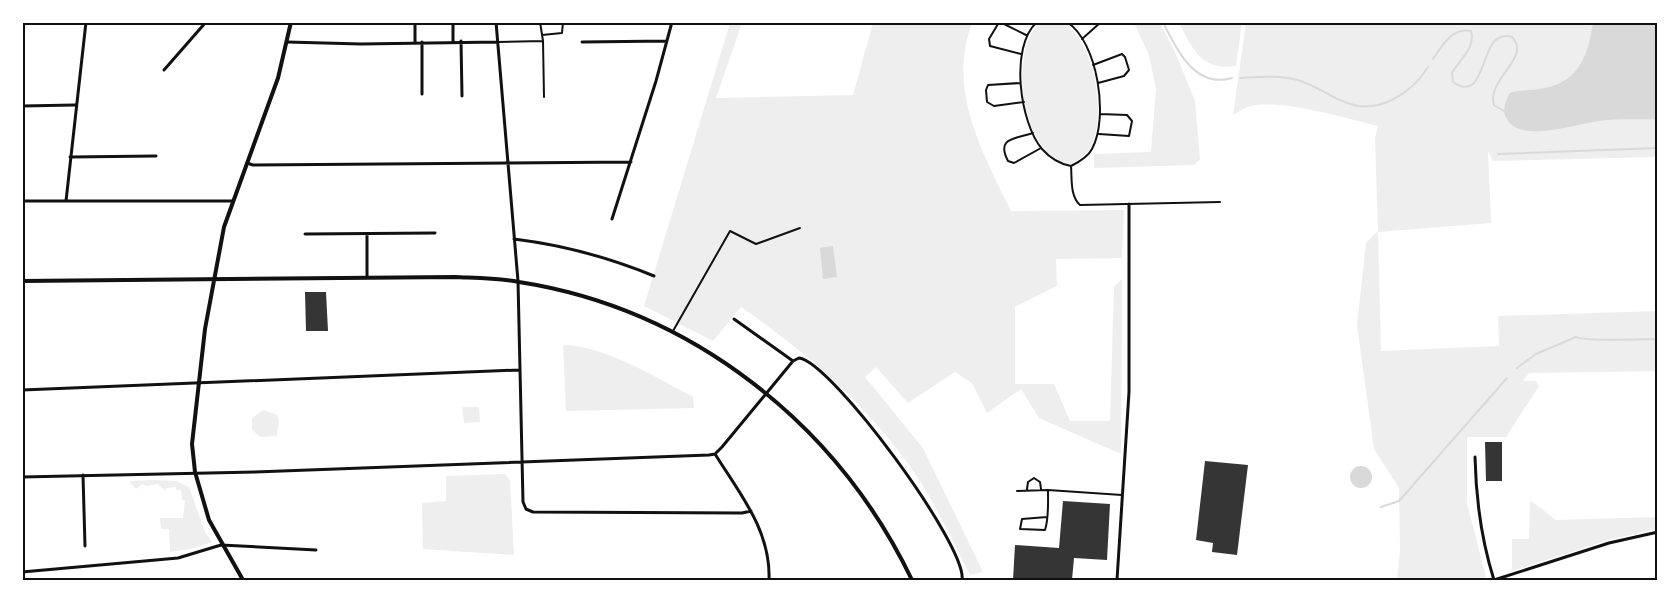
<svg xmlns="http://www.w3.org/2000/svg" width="1680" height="603" font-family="'Open Sans',sans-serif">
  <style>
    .green { fill: #eee }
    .water { fill: #d9d9d9 }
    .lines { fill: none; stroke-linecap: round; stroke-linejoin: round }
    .stream { stroke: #d9d9d9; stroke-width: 2 }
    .building { fill: #353535 }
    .service { stroke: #111; stroke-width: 2 }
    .minor { stroke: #111; stroke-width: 3 }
    .tertiary { stroke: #111; stroke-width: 4 }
    .neatline { fill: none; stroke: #111; stroke-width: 2 }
  </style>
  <rect width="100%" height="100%" fill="#fff"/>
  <!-- green -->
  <path class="green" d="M730,23H742L716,98L853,95L873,23H972C947,91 982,151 1011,211L1124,210L1122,258L1056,259L1057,286L1015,307V384H1054L1070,421H1110L1114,287L1122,279L1121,454L1039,418L1021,389L987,413L972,383L955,372L908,403L876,367L865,377L923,448L983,572L970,575C954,543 938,509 918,478C872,409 809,354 741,307L713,341L644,306Z
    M1039,23C1049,23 1061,20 1069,27C1095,48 1108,121 1089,150C1085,156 1077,160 1071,164C1021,158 1008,54 1039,23Z
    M1134,23H1160L1175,52L1195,101L1200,159L1194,165L1094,168V154L1151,152L1156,89L1149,55Z
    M1179,23H1242L1236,66C1201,71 1193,49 1179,23Z
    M1246,23H1657V157L1493,161L1488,151L1491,223L1378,232L1381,351L1499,346L1498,316L1657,311V371L1529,373L1523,381H1536L1539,386L1506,437H1467V503L1486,577L1472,580H1397L1400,551L1399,488L1374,449L1357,325L1366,243L1378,231L1375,138L1378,126C1345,118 1283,99 1251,106C1245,107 1239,112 1233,115Z
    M563,345C604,345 657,378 693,397L694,408L566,411Z
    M462,407H479L480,422L464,423Z
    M263,410L277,415L279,420L277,436L260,437L252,430V418Z
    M505,474L510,480L514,555L423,549L422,503L446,501V476Z
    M154,480L176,481L189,487L205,532L212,542L191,549L170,552L169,529H161L160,518H183L185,500H182L181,490H176V487L166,488L165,491L158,484L147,486L142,484L136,489L130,483V481Z
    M1530,500L1556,520L1657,517V529L1608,540L1512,571V539H1529Z"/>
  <!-- water -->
  <path class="water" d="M1593,23H1657V119C1638,120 1619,118 1600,121C1578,123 1524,143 1508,121C1501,112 1505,102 1510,93C1522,89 1533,91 1545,88C1580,81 1588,54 1593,23Z
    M833,246L837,277L823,279L820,248Z
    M1350 477a11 11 0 1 1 22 0a11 11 0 1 1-22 0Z"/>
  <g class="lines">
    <!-- stream -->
    <path class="stream" d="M1163,22C1176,49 1195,89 1232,78
      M1433,59C1442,46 1452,27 1471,31C1476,48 1459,60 1452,73L1453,82C1490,107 1477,26 1512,37C1532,58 1486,79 1494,105L1504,111
      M1240,78C1259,77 1279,75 1298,80C1315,85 1330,97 1347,103C1378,115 1412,93 1428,67
      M1498,154L1658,148
      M1517,368L1536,354L1576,337C1585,342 1642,339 1658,339
      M1381,507L1399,501L1507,378"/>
  </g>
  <!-- building -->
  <path class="building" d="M305,292H326L328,331H306Z
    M1485,442H1502V481H1486Z
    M1205,461L1248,465L1237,555L1212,552L1213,543L1196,540Z
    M1063,501L1110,504L1107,560L1074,558L1072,580H1013L1015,545L1059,548Z"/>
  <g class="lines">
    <!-- service -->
    <path class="service" d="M540,22L543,41
      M1037,22C1009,47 1020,123 1042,149C1051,159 1059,164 1071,166C1079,162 1088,157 1092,149C1109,118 1098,42 1067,22
      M542,35L562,33L563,22
      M1082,39L1101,22
      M498,42L543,41L544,97
      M1021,54L990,46L989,39L998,24L1002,23L1026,35
      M1093,65L1122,54L1125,57L1129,70L1124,76L1098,83
      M1020,83L988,85L986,90L987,102L994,106L1024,102
      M1033,133C1014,139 996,138 1008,161L1014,163L1041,148
      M1099,134L1129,136L1132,121L1127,115L1100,114
      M1071,166C1072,179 1070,196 1080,205L1220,202
      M673,331L730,231L756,244L800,228
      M1027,489L1028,482L1034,478L1040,482L1041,489
      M1017,491L1048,490L1122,495
      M1047,517L1022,519L1020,529L1045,530C1049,518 1048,503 1048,490"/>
    <!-- minor -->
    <path class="minor" d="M415,22V42
      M453,22V42
      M496,22L518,281L523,502L526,509L533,512L742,513L751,511
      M461,41L462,96
      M287,42L361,44L498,42
      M422,42V94
      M582,42L667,41
      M164,70L206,22
      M22,106L75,105
      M70,157L156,156
      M247,163L253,165L631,162
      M22,201H232
      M66,201L86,22
      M612,219L656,81L672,22
      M305,234L435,233
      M367,234V277
      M514,239C563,245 608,257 654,276
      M734,319L793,361
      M22,390L519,370
      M715,454C740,494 771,531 769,580
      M1475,457C1476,500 1481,539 1494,580
      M83,475L85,546
      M22,477L255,472L709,455L715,454L722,447L793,361L799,358C832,362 968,547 962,580
      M22,572L178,558L221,545L316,550
      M1117,580L1129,392V204
      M1494,580L1609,543L1658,532"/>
    <!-- tertiary -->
    <path class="tertiary" d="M22,281L455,277C476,278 498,278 519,282C692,309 837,424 912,580
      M243,580L209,520L195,472L192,444L205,329L224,227L278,78L291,22"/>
  </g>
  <!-- border -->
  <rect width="1680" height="603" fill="none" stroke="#ffffff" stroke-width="48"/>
  <rect x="24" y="24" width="1632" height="555" class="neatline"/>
</svg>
